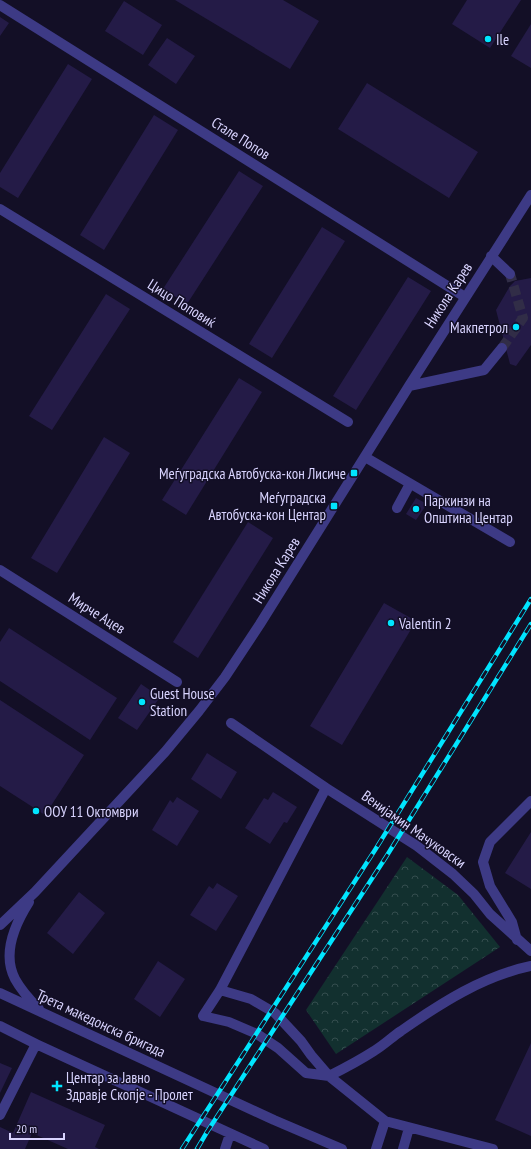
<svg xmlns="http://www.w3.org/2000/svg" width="531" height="1149" font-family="'PT Sans Narrow',sans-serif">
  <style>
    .forest { fill: url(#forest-crowns) }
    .building { fill: #241b47 }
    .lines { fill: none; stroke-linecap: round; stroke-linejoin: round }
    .minor-tunnel { stroke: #312d47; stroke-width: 10; stroke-dasharray: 10 5; stroke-linecap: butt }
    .minor { stroke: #3d3a85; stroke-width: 10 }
    .rail-casing { stroke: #00e5ff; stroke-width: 4.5 }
    .rail { stroke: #130f26; stroke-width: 3; stroke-dasharray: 9; stroke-linecap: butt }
    .poi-dot { fill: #00e5ff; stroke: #130f26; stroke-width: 1.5 }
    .labels { text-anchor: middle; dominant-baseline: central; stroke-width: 3; stroke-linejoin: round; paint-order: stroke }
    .poi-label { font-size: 15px; fill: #d9d4ff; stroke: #130f26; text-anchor: start }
    .street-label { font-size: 15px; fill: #d9d4ff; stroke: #130f26 }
  </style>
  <defs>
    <pattern id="forest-crowns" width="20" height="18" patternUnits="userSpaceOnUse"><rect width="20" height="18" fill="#12302f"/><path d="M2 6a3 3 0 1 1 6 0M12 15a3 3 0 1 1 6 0" fill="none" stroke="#344d4e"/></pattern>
  </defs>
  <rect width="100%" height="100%" fill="#130f26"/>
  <!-- forest -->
  <path class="forest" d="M407,857L458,895L500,947L336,1054L306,1010Z"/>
  <!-- building -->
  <path class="building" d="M175,0H283L319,21L290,69Z
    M467,0H521L490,48L452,24Z
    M124,1L162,25L143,55L105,31Z
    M0,17L9,23L0,36Z
    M531,24V68L511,56Z
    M167,38L195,56L176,84L148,65Z
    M68,64L92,79L18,198L0,187V173Z
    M367,83L478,152L449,198L338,129Z
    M154,115L178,130L104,250L80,235Z
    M239,171L263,186L187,304L163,289Z
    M322,227L345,241L272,358L249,344Z
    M408,277L431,291L356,410L333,396Z
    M531,278V345L516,366L510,364L496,310L510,286L515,281Z
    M106,294L130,309L52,430L29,416Z
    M239,378L262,392L186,515L162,500Z
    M104,437L130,453L57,573L31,558Z
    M416,498L427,504L416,520L406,514Z
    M248,522L273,538L198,658L173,642Z
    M384,603L416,621L342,745L310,726Z
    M9,628L117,698L90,740L0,681V642Z
    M141,684L160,697L137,730L118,718Z
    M0,700L84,755L45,815L0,786Z
    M207,753L237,772L221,799L191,779Z
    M273,792L297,807L287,823L284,822L270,844L245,828L264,798L268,800Z
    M177,797L199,811L177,846L152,830L170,800L173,803Z
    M531,832V889L505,873Z
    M217,883L238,896L216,931L190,915L209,886L213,889Z
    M79,892L105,913L73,954L47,933Z
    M158,961L185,979L160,1017L134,999Z
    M531,1043V1136L495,1120Z
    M0,1063L12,1068L0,1093Z
    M31,1092L105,1125L95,1147L99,1149H68L32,1133L25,1149H0V1127L13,1133Z"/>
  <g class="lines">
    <!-- minor-tunnel -->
    <path class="minor-tunnel" d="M502,348L523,318L510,274"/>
    <!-- minor -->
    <path class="minor" d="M0,5L465,297
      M0,209L348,422
      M491,256L510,274
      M409,386L484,370L502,348
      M365,457L510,542
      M397,508L410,484
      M0,570L177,682
      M231,723L326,788L417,846L453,874L474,894L490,914L531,951
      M326,788L220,990L203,1016L229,1022L257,1034L278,1048L306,1073L329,1076
      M29,902C15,924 2,954 15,979C21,990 30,1000 39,1009
      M0,925L35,892L165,752L199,711L225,677L260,624L409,386L531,195
      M517,940L512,922L490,886L483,862L490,842L531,801
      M220,990L251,999L275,1013L301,1041L311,1055L329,1076L385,1121L493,1149
      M0,993L274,1120L342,1149
      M0,1026L36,1044L264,1149
      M329,1076C345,1068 360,1060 374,1051C384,1045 392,1037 401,1031C441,1003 483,976 531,966
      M0,1115L36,1044
      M225,1149L230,1134
      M376,1149L385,1121
      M403,1149L409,1128"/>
    <!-- rail casing -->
    <g class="rail-casing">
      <path id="rail" d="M182,1149L375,850L531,599
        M197,1149L207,1132L386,857L531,624"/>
    </g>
    <!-- rail -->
    <use href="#rail" class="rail"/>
  </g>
  <!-- markers -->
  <g class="poi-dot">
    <circle cx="488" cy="39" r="4"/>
    <circle cx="516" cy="327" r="4"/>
    <rect x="350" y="469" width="8" height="8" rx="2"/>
    <rect x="330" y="502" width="8" height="8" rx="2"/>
    <circle cx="416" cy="509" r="4"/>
    <circle cx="391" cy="623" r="4"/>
    <circle cx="142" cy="702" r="4"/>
    <circle cx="36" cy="811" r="4"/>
    <path d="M55 1080h4v4h4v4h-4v4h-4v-4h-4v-4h4z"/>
  </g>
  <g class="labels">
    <!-- poi labels -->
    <g class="poi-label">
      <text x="496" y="39">Ile</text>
      <text x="508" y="327" text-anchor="end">Макпетрол</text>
      <text x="346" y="473" text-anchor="end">Меѓуградска Автобуска-кон Лисиче</text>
      <text x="326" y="497" text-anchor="end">Меѓуградска<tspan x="326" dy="17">Автобуска-кон Центар</tspan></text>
      <text x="424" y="500">Паркинзи на<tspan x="424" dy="17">Општина Центар</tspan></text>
      <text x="399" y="623">Valentin 2</text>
      <text x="150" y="693">Guest House<tspan x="150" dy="17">Station</tspan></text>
      <text x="44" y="811">ООУ 11 Октомври</text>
      <text x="66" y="1077">Центар за Јавно<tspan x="66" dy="17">Здравје Скопје - Пролет</tspan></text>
    </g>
    <!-- street labels -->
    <g class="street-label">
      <text transform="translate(241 138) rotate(32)">Стале Попов</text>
      <text transform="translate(448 295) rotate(-57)">Никола Карев</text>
      <text transform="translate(182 303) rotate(32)">Цицо Поповиќ</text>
      <text transform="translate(276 570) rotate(-58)">Никола Карев</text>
      <text transform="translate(97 613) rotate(32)">Мирче Ацев</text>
      <text transform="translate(414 829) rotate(35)">Венијамин Мачуковски</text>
      <text transform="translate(101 1023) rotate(25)">Трета македонска бригада</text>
    </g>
  </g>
  <!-- scale -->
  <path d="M10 1133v6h54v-6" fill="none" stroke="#d9d4ff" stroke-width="2"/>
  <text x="16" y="1133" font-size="12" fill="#d9d4ff" stroke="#130f26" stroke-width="3" paint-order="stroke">20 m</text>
</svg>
